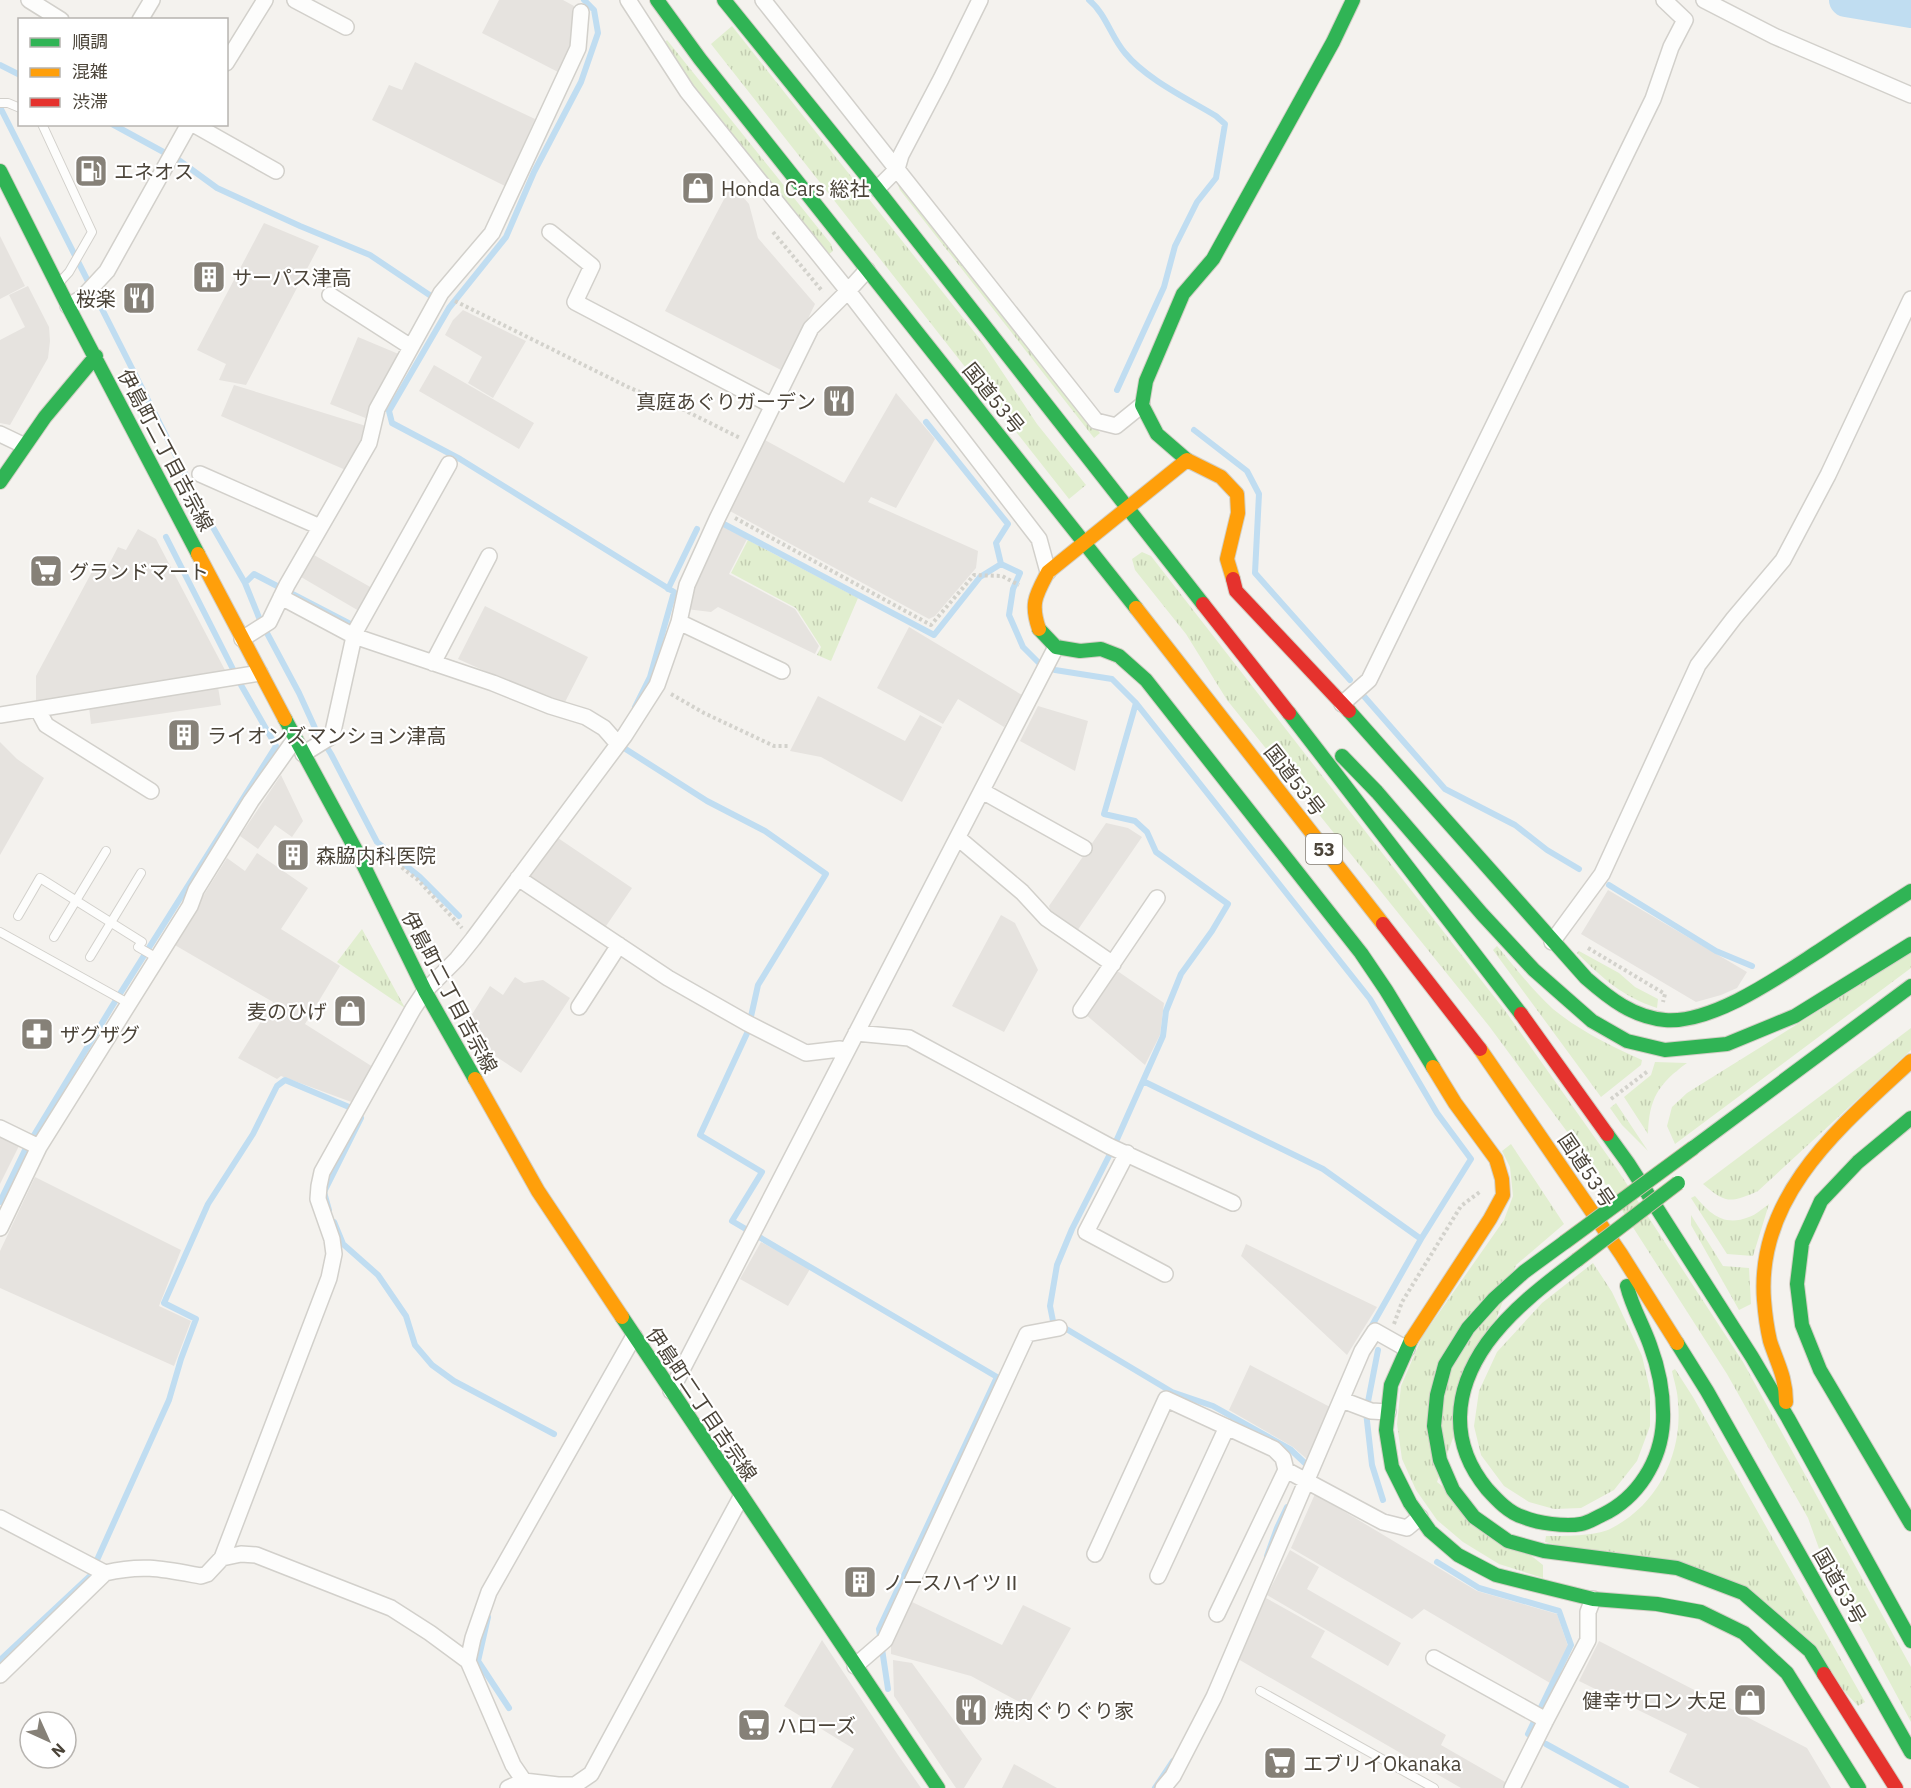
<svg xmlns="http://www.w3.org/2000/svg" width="1911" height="1788" font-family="'IBM Plex Sans','Noto Sans JP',sans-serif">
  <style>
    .grass { fill: url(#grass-tufts) }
    .parking { fill: #e6e3df }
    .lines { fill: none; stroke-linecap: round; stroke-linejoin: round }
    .stream { stroke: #c0ddf1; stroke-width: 6 }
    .river { stroke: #c0ddf1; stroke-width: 34 }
    .lane-casing { stroke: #d2d0cb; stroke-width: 10 }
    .street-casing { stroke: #d2d0cb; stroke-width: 18 }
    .fast-casing { stroke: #d3cfc5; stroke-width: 16 }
    .slow-casing { stroke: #d3cfc5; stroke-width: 16 }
    .jam-casing { stroke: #d3cfc5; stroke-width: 16 }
    .path { stroke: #d3d2cc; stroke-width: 4; stroke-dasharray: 3 3; stroke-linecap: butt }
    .lane { stroke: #fdfdfc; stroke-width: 8 }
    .street { stroke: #fdfdfc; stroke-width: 15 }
    .fast { stroke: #30b455; stroke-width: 14 }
    .slow { stroke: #ff9f0a; stroke-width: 14 }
    .jam { stroke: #e5322d; stroke-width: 14 }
    .fast-bridge-casing { stroke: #ccbfa9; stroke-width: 16; stroke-linecap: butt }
    .fast-bridge { stroke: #30b455; stroke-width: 14 }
    .labels { text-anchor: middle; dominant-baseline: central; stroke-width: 4.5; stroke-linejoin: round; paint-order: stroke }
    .shield { fill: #fff; stroke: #817c74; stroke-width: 1.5 }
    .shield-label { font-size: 18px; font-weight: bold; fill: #4b4439 }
    .poi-label { font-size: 20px; fill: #4b4439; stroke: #fff; text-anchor: start }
    .street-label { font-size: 20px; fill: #4b4439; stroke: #fff }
  </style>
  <defs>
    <pattern id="grass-tufts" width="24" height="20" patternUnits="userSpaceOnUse" patternTransform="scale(1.5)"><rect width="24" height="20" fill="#e1eecf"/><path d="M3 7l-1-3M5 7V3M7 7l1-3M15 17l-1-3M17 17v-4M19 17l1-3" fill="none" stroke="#c3cdb2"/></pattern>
  </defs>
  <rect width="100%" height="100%" fill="#f4f2ee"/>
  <!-- grass -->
  <path class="grass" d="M732,26L983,343L1037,424L1086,485L1069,499L711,44Z
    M667,40L831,244L833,251L828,255L694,90L662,45Z
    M901,183L1100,433L1094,438L900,190L898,185Z
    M748,540L858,598L831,661L817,655L821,647L796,608L731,573Z
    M1142,552L1151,556L1506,1012L1617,1169L1743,1362L1911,1667V1722L1821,1554L1808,1518L1727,1374L1602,1179L1489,1026L1227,700L1186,634L1135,570L1132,559Z
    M362,929L405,1008L337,962Z
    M1497,946C1515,967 1533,991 1553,1009C1580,1031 1611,1046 1642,1060L1641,1065L1601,1097L1493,950Z
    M1579,951L1619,973L1635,987L1658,999L1657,1008C1623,997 1602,978 1577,953Z
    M1911,953V968L1675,1144L1667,1126L1672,1107L1687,1093Z
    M1911,1028V1050L1758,1191C1731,1203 1726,1204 1703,1184Z
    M1655,1062L1687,1063C1658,1084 1649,1099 1648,1134L1624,1097L1651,1075Z
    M1616,1103L1648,1151L1622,1125L1610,1108Z
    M1511,1144L1564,1224L1516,1265L1437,1482L1543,1565V1578L1499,1564L1463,1542L1437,1520L1416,1490L1402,1459L1397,1424L1401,1386L1422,1337L1504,1220L1513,1196L1510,1167L1502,1151Z
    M1695,1196C1710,1214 1724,1227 1749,1217C1756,1215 1763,1208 1769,1204L1753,1256L1727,1254L1691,1198Z
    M1691,1215L1723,1266L1749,1268L1751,1304L1739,1310L1691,1225Z
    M1593,1263L1612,1292L1642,1356L1650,1390V1426L1637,1461L1614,1490L1581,1508L1554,1509L1529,1502L1504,1486L1481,1455L1474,1426L1479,1391L1497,1352L1542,1303Z
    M1675,1369L1693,1397L1865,1702L1858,1706L1751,1590L1545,1542L1546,1536C1563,1536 1596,1536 1610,1529C1657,1506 1683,1454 1678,1403C1678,1392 1674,1381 1672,1371Z"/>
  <!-- parking -->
  <path class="parking" d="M499,0H563L574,6L572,46L558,72L482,33Z
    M415,62L535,119L505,186L372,120L389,85L402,90Z
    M732,184L749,204L758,238L815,304L783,371L665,311Z
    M264,223L319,246L246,385L219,380L226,364L197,350Z
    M0,236L25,286L0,299Z
    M28,286L49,327L50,341L48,358L10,425L0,423V340L25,327L9,295Z
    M463,310L526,341L493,398L468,383L482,357L445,335L453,320Z
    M358,337L401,355L368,419L330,404Z
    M434,365L534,423L519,449L419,391Z
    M234,385L366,426L365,441L348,471L221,416Z
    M896,393L935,439L896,508L871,497L868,502L978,551L976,568L935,616L929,619L728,510L763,439L844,483Z
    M718,524L747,539L729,574L795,609L819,646L815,654L718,607L711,612L686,609L692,586Z
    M138,529L156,539L226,672L36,701V676L94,568L104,574L118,547L126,550Z
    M314,555L372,588L359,611L301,577Z
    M485,606L588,657L563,706L458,659Z
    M909,627L1022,695L1004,727L958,699L943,724L877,688Z
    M218,687L221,705L91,724L89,707Z
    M818,696L905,741L920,715L942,727L902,802L821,757L790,751Z
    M1038,706L1088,721L1075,771L1020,741Z
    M0,742L17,759L44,778L0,855Z
    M281,775L303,821L292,837L275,825L258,849L240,836Z
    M1106,823L1128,828L1142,837L1077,931L1051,913L1049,906Z
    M555,836L632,888L604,929L527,877Z
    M257,853L308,888L281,929L340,966L305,1024L373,1067L354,1103L281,1076L277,1079L238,1058L273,1002L173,944L227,858L245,871Z
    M1608,890L1747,972L1737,988L1721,995L1696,1002L1581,934Z
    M1001,915L1015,923L1038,970L1004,1032L952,1006Z
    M1116,970L1164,1003L1160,1035L1145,1065L1085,1014Z
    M515,977L524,983L543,980L570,998L521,1073L471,1040L464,1027L490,986L503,995Z
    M0,1137L19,1146L0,1184Z
    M35,1177L181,1250L159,1306L191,1321L174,1366L0,1288V1251Z
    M761,1242L810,1269L788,1306L740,1279Z
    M1246,1244L1377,1307L1347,1355L1241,1256Z
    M1250,1365L1330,1407L1308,1460L1293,1447L1229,1410Z
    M1315,1494L1477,1591L1557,1614L1568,1646L1550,1683L1424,1609L1412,1619L1291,1548Z
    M1290,1550L1319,1567L1307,1589L1401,1643L1388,1666L1267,1595Z
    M1266,1598L1325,1631L1311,1657L1446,1735L1441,1745L1507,1783L1504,1788H1461L1238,1659Z
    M910,1601L1002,1645L1023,1605L1071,1628L1027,1706L971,1676L891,1654V1640Z
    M822,1640L898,1755L921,1788H831L854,1749L784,1706Z
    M1599,1641L1807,1748L1831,1788H1700L1669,1772L1687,1734L1579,1681Z
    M893,1660L912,1663L982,1759L964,1788H956L894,1696Z
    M1014,1764L1057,1788H1002Z"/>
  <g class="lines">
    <!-- stream -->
    <path class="stream" d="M584,0L594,10L598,33L581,82L534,172L506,237L449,308L389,411L392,423L460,459L674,592L650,677L635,707
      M1089,0C1106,14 1111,37 1125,53C1146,79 1188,99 1216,116L1225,124L1216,178L1197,202L1175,246L1164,287L1117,390
      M0,65L20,75
      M0,107L207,517L245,583L260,620L299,693L315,728L331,754L377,842L420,877L459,916
      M112,124L180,161L217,188L300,226L370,255L431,296
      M926,422L1008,524L996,543L1001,564L1020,573L1013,589L1009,615L1023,647L1039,663L1055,670L1112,679L1136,703L1104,814L1135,821L1147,832L1156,852L1228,904L1212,931L1181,974L1166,1011L1163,1036L1114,1146L1072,1229L1057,1265L1050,1306L1053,1321L1172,1392L1213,1406L1290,1449L1308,1466
      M1194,430L1247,471L1259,494L1255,573L1350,680
      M720,522L934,635L980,577L1001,564
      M245,583L254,574L358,628
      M668,589L697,529
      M1362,694L1445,789L1515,825L1547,850L1579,869
      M1136,703L1370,999L1437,1113L1471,1159L1421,1239
      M624,748L707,801L765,831L826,874L758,985L750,1021
      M1609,885L1716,951L1752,966
      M749,1029L700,1135L762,1172L732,1221L997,1377L879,1629L888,1689
      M1143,1081L1323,1169L1421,1239L1370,1329
      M0,1202L25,1150L111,1008L276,746L241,685L166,537
      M329,1210L324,1192L361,1118
      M334,1222L343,1244L378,1275L406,1316L415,1345L432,1365L454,1381L554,1434
      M1378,1350L1366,1412L1372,1465L1383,1500
      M1267,1556L1277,1528L1287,1507
      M97,1560L169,1400L181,1359L196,1319L164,1303L208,1204L253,1134L277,1086L285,1080L349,1107
      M1437,1562L1479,1588L1559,1611L1571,1645L1528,1734
      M488,1617L478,1661L509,1708
      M0,1660L90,1576
      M1546,1744L1626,1788
      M1155,1788L1173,1761"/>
    <!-- river -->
    <path class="river" d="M1846,0L1911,11"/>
    <!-- lane casing -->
    <g class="lane-casing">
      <path id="lane" d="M0,103H8L20,108
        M42,124L92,232L69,272L58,284
        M18,916L40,878L142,942L138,947L157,958
        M0,932L128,1003
        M54,937L106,851
        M90,957L141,873
        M1260,1691L1434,1788"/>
    </g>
    <!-- street casing -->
    <g class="street-casing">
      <path id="street" d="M29,0L61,20
        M295,0L346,27
        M628,0L687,91L848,291L1039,539L1048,572
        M763,0L1096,421L1116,426L1142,405
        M1704,0L1774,36L1911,95
        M140,20L152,0
        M226,63L265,0
        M193,124L276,171
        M877,189L897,169L901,155L941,79L980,0
        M550,232L592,266L575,302L773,406
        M330,295L411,347
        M68,306L82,298L107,271L189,124
        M0,434L23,445
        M200,474L320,527
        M281,597L354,636L493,683L550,706L586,717L604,728L618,744
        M679,622L782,671
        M242,639L269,622L287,585L369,443L377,409L441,293L492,233L578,48L581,12
        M433,663L489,556
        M1342,704L1369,680L1653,99L1671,47L1685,20L1664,0
        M38,710L46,725L151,791
        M0,715L260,673
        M303,754L332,736L355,632L449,464
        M982,791L1084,848
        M958,838L1022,892L1046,918L1113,964
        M518,878L668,978L747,1023L806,1053L840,1049L847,1051
        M1552,942L1602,874L1698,665L1734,618L1783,560L1828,475L1911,299
        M579,1007L619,945
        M1081,1010L1157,898
        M856,1033L909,1038L1109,1146L1233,1203
        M0,1128L39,1147
        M1127,1153L1086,1232L1165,1274
        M0,1228L39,1147L190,906L196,890L251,801L295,739
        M671,1391L1056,647
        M1342,1400L1371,1411L1388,1412
        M1286,1470L1383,1522L1407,1528L1420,1517
        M0,1518L105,1573
        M1095,1554L1166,1399L1274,1449L1283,1458L1286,1470L1217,1614
        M222,1558L241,1554L256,1555L391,1608L430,1633L468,1661L513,1765L524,1781
        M1158,1576L1227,1427
        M1434,1658L1546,1720
        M468,1661L473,1638L489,1592L634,1336
        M855,1666L885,1640L1027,1334L1059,1328
        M0,1675L105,1573C143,1564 163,1569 201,1576L207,1574L222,1558L329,1278L334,1254L332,1239L318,1199L319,1186L322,1172L413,1009L425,991L457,959L473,939L625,735L657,685L679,622L687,585L717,519L811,328L848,291L867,270
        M508,1788L524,1781L558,1785H575L591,1774L741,1497
        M1163,1788L1173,1776L1214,1697L1362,1351L1375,1331L1407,1349
        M1512,1788L1546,1720L1588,1640V1612L1593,1599"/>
    </g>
    <!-- fast casing -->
    <g class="fast-casing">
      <path id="fast" d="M657,0L700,59L1136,608
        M724,0L877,189L1203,604
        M0,171L68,306L198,554
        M1187,460L1157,434L1142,405L1146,381L1183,294L1213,259L1333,42L1353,0
        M0,482L45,417L96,356
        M1039,629L1056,647L1080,651L1101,649L1119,656L1146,680L1361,953L1386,990L1433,1067
        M1349,711L1586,978C1610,999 1633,1017 1665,1020C1714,1024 1783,974 1822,949C1852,929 1881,910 1911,891
        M1289,713L1521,1014
        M285,719L357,852L425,991L475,1079
        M1342,756L1377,792L1482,914L1534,970L1592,1021L1627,1041L1665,1050L1727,1044L1795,1016L1911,944
        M1911,1118L1858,1162L1821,1201L1802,1243L1797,1284L1802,1325L1820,1370L1911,1524
        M1607,1134L1628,1163L1752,1357L1788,1418L1911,1641
        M1693,1148L1911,986
        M1565,1242L1524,1272L1494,1299L1468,1328L1445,1365L1437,1395L1434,1426L1440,1460L1453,1490L1474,1517L1508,1541L1544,1551L1677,1568L1743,1593L1810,1651L1824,1674
        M1577,1260C1545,1284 1511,1310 1487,1343C1453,1391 1449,1443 1487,1489C1497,1500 1509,1513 1523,1517C1537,1523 1565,1527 1581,1524C1588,1523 1595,1518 1602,1515C1638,1498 1661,1461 1663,1421C1664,1395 1659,1369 1650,1345C1643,1325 1632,1307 1627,1286
        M622,1317L938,1788
        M1411,1340L1391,1385L1386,1430L1392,1467L1410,1503L1430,1531L1458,1555L1496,1575L1593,1599L1657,1604L1701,1612L1744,1633L1787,1673L1859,1788
        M1677,1343L1707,1391L1911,1752"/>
    </g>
    <!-- slow casing -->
    <g class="slow-casing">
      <path id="slow" d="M198,554L285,719
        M1136,608L1383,924
        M1039,629C1030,603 1036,595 1048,572L1187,460L1221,477L1237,494L1238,513L1227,559L1233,579
        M1480,1049L1621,1254L1677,1343
        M475,1079L538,1191L622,1317
        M1411,1340L1490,1219L1503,1195L1502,1179L1496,1159L1455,1103L1433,1067
        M1786,1402C1786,1377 1777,1363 1770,1341C1767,1328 1765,1313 1764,1300C1756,1195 1841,1126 1911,1061"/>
    </g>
    <!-- jam casing -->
    <g class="jam-casing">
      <path id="jam" d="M1233,579L1236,591L1349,711
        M1203,604L1289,713
        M1383,924L1480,1049
        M1521,1014L1607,1134
        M1824,1674L1896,1788"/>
    </g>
    <!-- path -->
    <path class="path" d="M773,232L823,292
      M455,301L630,388L682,409L740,438
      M735,518L931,625L974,575L1002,576L1019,585
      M671,694L704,713L774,746H790
      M378,849L418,880L462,928
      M1588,948L1665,994L1663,1002
      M1611,1099L1648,1071
      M1394,1324L1402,1302L1461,1206L1481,1191"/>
    <!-- lane -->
    <use href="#lane" class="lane"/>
    <!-- street -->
    <use href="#street" class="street"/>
    <!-- fast -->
    <use href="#fast" class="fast"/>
    <!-- slow -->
    <use href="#slow" class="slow"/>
    <!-- jam -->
    <use href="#jam" class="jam"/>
    <!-- fast-bridge casing -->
    <g class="fast-bridge-casing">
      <path id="fast-bridge" d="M1565,1242L1693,1148
        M1577,1260L1678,1183"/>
    </g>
    <!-- fast-bridge -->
    <use href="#fast-bridge" class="fast-bridge"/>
  </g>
  <!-- icons -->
  <defs>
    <g id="fuel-square" transform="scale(1.725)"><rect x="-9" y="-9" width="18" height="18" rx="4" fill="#868178" stroke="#fff"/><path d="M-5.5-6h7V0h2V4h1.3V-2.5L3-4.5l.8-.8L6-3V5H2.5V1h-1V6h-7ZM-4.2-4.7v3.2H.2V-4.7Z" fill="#fff"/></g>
    <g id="shop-square" transform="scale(1.725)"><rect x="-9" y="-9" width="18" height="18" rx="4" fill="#868178" stroke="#fff"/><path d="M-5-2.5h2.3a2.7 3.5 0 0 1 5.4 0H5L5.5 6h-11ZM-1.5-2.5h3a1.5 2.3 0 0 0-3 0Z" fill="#fff"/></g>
    <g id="building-square" transform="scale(1.725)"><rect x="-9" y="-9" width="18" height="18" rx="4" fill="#868178" stroke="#fff"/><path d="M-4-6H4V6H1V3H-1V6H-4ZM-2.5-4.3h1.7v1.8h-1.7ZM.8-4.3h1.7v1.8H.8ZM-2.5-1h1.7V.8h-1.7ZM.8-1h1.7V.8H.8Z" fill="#fff"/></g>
    <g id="restaurant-square" transform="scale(1.725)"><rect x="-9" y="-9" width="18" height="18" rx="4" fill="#868178" stroke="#fff"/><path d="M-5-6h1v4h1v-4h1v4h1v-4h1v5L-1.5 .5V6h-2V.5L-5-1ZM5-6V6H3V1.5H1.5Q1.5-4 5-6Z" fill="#fff"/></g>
    <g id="supermarket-square" transform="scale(1.725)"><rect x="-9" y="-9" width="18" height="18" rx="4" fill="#868178" stroke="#fff"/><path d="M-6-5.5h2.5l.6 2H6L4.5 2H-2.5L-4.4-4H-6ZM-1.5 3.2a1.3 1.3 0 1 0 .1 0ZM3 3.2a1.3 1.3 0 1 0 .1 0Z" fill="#fff"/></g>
    <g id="pharmacy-square" transform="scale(1.725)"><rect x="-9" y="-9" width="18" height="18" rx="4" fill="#868178" stroke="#fff"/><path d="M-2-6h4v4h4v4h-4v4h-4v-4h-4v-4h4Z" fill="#fff"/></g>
  </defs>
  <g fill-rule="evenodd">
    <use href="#fuel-square" x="91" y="171"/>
    <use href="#shop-square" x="698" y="188"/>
    <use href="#building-square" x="209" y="277"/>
    <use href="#restaurant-square" x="139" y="298"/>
    <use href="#restaurant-square" x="839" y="401"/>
    <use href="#supermarket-square" x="46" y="571"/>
    <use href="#building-square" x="184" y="735"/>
    <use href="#building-square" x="293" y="855"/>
    <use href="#shop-square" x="350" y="1011"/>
    <use href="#pharmacy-square" x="37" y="1034"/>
    <use href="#building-square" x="860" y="1582"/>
    <use href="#shop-square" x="1750" y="1700"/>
    <use href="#restaurant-square" x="971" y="1710"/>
    <use href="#supermarket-square" x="754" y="1725"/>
    <use href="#supermarket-square" x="1280" y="1763"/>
  </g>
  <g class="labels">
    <!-- shield labels -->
    <rect class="shield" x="1306" y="834" width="36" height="30" rx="4.5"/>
    <g class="shield-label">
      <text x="1324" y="849">53</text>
    </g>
    <!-- poi labels -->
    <g class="poi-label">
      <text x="114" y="171">エネオス</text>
      <text x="721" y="188">Honda Cars 総社</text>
      <text x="232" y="277">サーパス津高</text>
      <text x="116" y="298" text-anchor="end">桜楽</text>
      <text x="816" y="401" text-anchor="end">真庭あぐりガーデン</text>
      <text x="69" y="571">グランドマート</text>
      <text x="207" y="735">ライオンズマンション津高</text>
      <text x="316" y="855">森脇内科医院</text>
      <text x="327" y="1011" text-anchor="end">麦のひげ</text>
      <text x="60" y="1034">ザグザグ</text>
      <text x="883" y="1582">ノースハイツⅡ</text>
      <text x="1727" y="1700" text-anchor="end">健幸サロン 大足</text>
      <text x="994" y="1710">焼肉ぐりぐり家</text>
      <text x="777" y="1725">ハローズ</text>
      <text x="1303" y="1763">エブリイOkanaka</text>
    </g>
    <!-- street labels -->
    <g class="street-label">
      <text transform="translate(994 398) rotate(51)">国道53号</text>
      <text transform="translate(166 450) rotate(62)">伊島町二丁目吉宗線</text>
      <text transform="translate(1295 780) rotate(52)">国道53号</text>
      <text transform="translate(450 992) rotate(62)">伊島町二丁目吉宗線</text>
      <text transform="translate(1587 1170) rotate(56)">国道53号</text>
      <text transform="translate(702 1404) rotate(56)">伊島町二丁目吉宗線</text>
      <text transform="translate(1840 1586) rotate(60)">国道53号</text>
    </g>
  </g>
  <!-- legend -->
  <rect x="18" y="18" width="210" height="108" fill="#ffffff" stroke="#b7b4b0" stroke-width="1.5"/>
  <rect x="30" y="38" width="30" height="9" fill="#30b455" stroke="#b7b4b0" stroke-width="1.5"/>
  <text x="72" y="48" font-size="18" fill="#4b4439">順調</text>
  <rect x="30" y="68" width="30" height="9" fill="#ff9f0a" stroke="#b7b4b0" stroke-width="1.5"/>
  <text x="72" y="78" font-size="18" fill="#4b4439">混雑</text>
  <rect x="30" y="98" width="30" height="9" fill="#e5322d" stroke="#b7b4b0" stroke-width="1.5"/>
  <text x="72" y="108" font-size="18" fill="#4b4439">渋滞</text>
  <!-- north arrow -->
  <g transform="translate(48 1740) rotate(135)"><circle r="28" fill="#ffffff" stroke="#b7b4b0" stroke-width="1.5"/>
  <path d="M0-4.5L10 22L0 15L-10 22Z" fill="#868178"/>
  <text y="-9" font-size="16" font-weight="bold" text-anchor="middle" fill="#4b4439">N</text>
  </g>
</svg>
